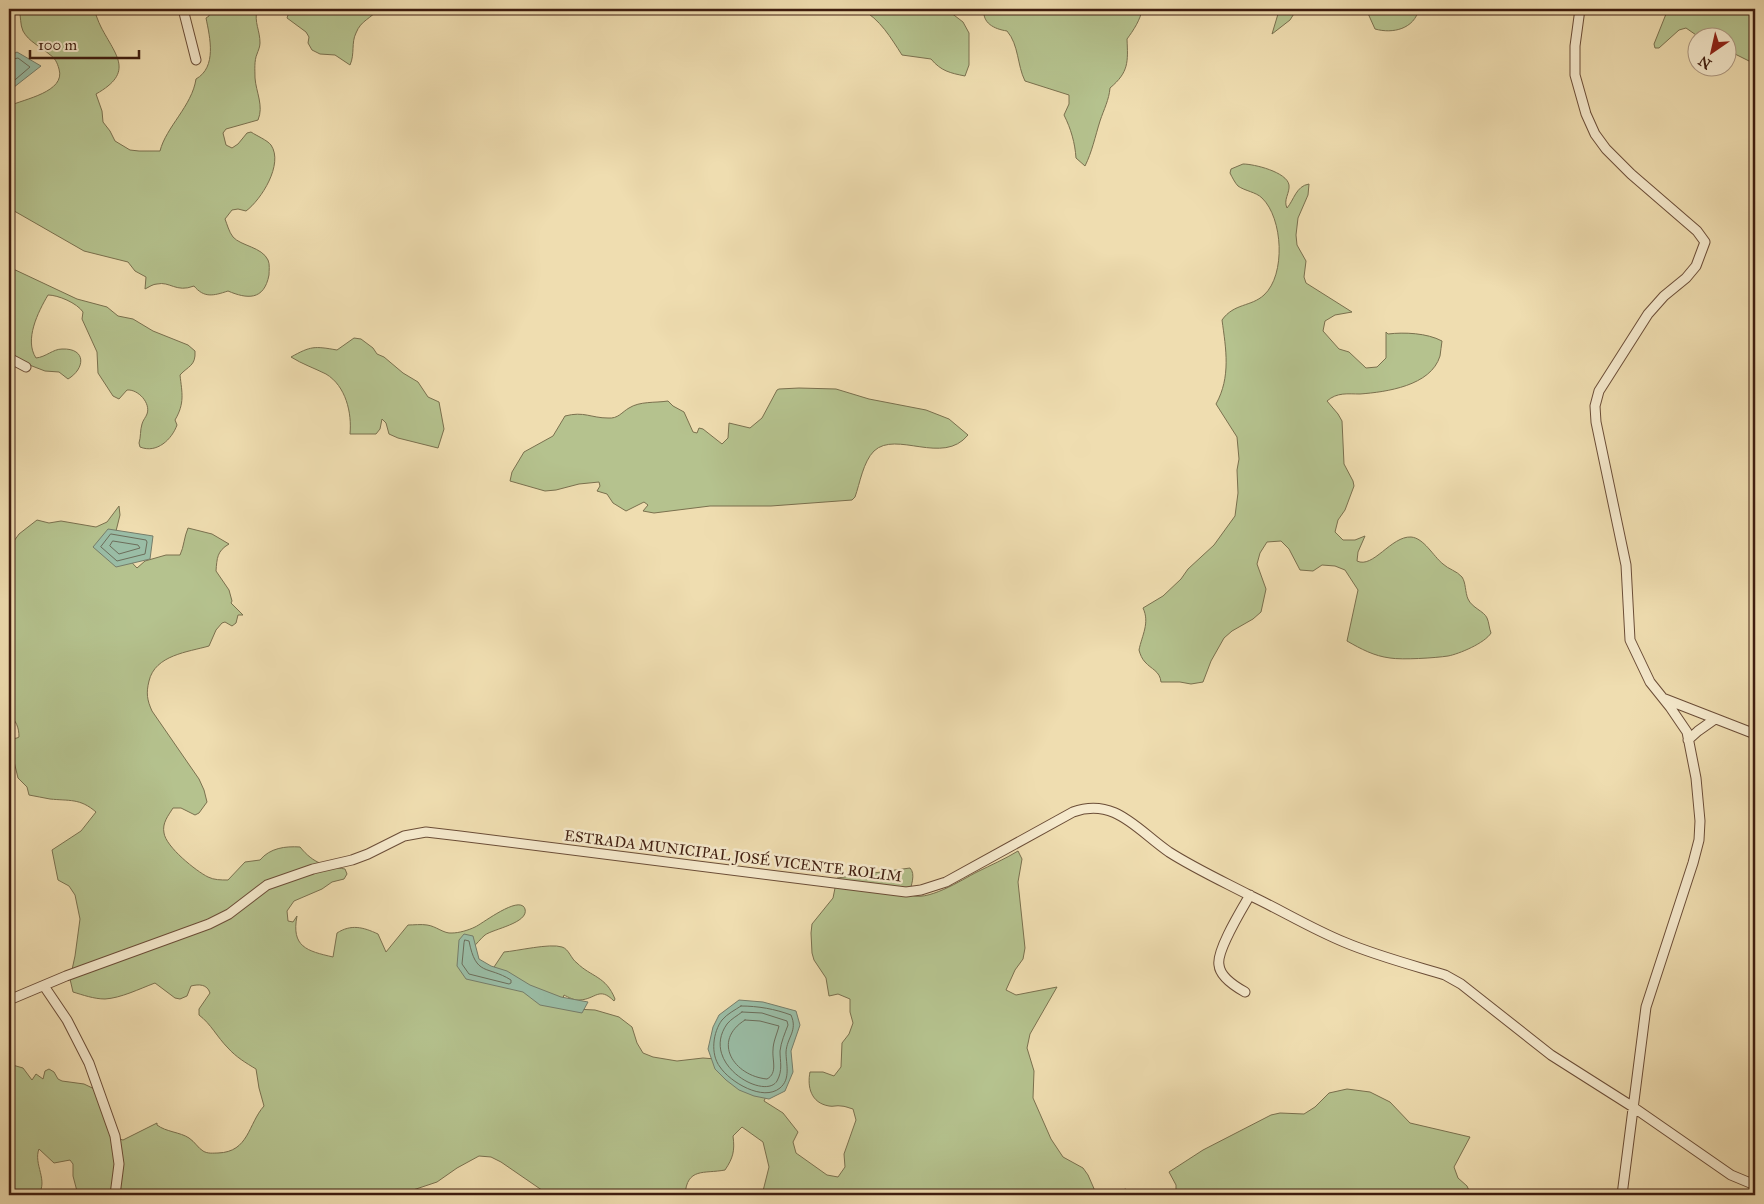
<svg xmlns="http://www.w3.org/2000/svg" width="1764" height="1204" font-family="'IM FELL Great Primer',serif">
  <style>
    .green { fill: #b5c28e; stroke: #7a704e }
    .water { fill: #9abda6; stroke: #767d6a }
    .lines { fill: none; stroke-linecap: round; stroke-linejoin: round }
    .shore { stroke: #6c6d5a; stroke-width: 1 }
    .street-casing { stroke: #6b4d37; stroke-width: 11 }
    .street { stroke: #f5e9cc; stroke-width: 9 }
    .labels { text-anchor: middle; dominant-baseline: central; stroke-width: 5; stroke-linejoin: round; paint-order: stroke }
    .street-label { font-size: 15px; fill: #3f1d0f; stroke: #f5e9cc }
  </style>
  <rect width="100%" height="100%" fill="#efddb0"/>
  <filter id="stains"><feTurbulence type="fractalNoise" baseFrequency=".004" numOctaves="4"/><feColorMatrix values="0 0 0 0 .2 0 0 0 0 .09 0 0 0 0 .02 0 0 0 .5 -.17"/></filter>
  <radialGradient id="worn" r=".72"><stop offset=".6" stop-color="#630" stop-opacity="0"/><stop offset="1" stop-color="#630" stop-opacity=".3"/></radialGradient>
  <!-- green -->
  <path class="green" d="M19,9H94C96,15 98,21 101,27C116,56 135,72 96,94L102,111L103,122L110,131L115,141L130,150L139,151H160C166,127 192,106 196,79C217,67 210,38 206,18L209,16L210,9H257C254,23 260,30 260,43C260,47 258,51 257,54C254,61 255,70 255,78C256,92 264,106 258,120L226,129L223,133L226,145L232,148L238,144L247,133L251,132C257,136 267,140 271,145C284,164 261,200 246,211L238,209L232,210L225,219C227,224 229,232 233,237C241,246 262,247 268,260C270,264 269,271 269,275C264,301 247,299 228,291C213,296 204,298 194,286C176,293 170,281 157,284C153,284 149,287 145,289L146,277L135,271L128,262L84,251L9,208C8,191 5,159 14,145L13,134L9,125V106C24,99 66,92 59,69C57,62 55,58 49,54C40,46 29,42 23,31C20,25 21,16 19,9Z
    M290,9H378C371,19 361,20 356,33C351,43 355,54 350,65L335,55L320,54L312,50L308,43L309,37L306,32L287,18Z
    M861,9H946L963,22L969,33V65L965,76C950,73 941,71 931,59L902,55C891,38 880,19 861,9Z
    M984,9H1142C1141,19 1133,31 1127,39C1128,62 1129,72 1110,88C1109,100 1104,109 1100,121C1095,137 1092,152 1085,166L1076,158C1075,143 1071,129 1064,115L1069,104V95L1025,81C1017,65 1019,45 1007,31C994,29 982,23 984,9Z
    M1278,9H1297L1290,20L1272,34L1278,14Z
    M1366,9H1419C1414,29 1393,34 1375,29Z
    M1668,9H1755V64L1727,50L1726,38L1699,37L1686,28L1679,30L1659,48H1655L1654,44Z
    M1243,164C1254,164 1287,172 1289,185C1290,193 1283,200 1287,208C1294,200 1296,186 1309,184L1308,195L1298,218L1296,235L1297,245L1306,261L1304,277L1306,283L1352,312L1335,315L1325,321L1323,331L1339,349L1349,352L1366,368L1377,367L1386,358V332L1388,334C1404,332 1427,333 1442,341C1441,346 1441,351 1440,356C1431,386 1386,392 1360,394C1348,394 1337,392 1327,401L1338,414L1342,421L1344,464L1353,481L1354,486L1345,510L1338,520L1335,532L1343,540H1355L1365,536L1358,552L1357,561C1373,569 1391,536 1411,537C1424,538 1433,556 1443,564C1448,569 1457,571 1462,577C1466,583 1465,592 1468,599C1472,608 1484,611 1487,618C1489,622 1489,628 1491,633C1485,643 1459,654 1448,656C1435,658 1402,660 1390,658C1374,656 1361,649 1347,641L1358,590L1345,570L1335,566L1322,565L1313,571L1300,570L1289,549L1281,541L1267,542L1260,553L1257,564L1266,589L1261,612L1253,619L1232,631L1224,638L1211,661L1203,682L1191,684L1180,682H1161C1160,671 1151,669 1145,662C1142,659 1140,654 1139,650C1142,635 1150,623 1143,608L1163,596L1181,579L1188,569L1214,545L1235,516L1238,493L1237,470L1239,459L1237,437L1216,404C1231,377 1226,349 1222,320C1234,303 1251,307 1264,295C1286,275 1283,218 1262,198C1256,192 1245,191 1238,186C1235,183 1232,177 1230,173L1231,169Z
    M9,267L77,299L107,307L118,316L133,319L153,331L188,345L195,351C196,366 188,366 180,375C182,393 185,403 175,420L177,425C172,439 157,454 140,447L139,443C141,437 140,430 142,424C143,420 146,417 147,414C151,403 138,389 127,390L119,399L113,396L98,373L97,352L82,319L83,312C77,303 58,295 48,295C38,312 24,340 36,358C46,357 53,349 62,349C87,348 85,369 68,379L59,372L45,371L32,366L9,353Z
    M354,338L361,339L373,348L377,354L384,357L403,373L418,382L428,397L439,402L444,429L438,448L398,438L389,434L386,423L382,419L380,429L376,434H350C352,413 346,386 326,374C314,368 302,364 291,357C311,346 314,346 337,350Z
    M799,388L836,389L869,399L926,410L949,419L968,435C943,466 896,430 874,451C863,462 860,483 855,497L852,500L771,506H710L654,513L643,511L648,505L644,502L626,511L613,503L607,494L597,491L600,486L599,482L579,484L556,490L545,491L510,481L512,472L524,452L553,436L565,416C584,411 591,418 608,418C618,419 622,412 629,408C640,401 655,403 668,401L673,406L684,412L693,432L697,433L699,428L703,429L722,444L728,438L729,423L750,428L762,418L777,390L779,389Z
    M119,506L120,515L114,539L121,551L137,568L145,561L166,555H180C184,547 184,537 188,528L212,534L229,544C217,551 217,558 216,571L229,590L232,601L231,603L243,615H238L236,623L232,626L225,622L222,623L216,630L209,646C188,652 155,655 149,681C146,693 147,700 152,711L199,779L204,790L207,802L199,813L195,815L181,808H173C168,816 162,823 164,833C166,847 196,871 208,877C214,880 221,880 228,880L245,862L260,860C270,848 285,846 300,847C314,864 325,866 345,869L347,874L344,879L332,882L322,889L294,901L287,911L288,921L293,922L297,916C291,947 307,951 333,957L337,933C351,924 363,927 378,934L386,952L408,925C414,925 421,924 427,925C436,926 444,934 452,933C459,933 469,930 475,927C482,924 520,894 525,909C529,923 493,929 485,935C480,939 477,944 472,948L488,976L504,952C517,951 550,943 562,947C569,949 571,959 577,963C591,977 606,976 615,999L614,1001C599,986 596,999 580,1000C575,1001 568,997 564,995L563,998L574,1009L595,1010L619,1017L632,1027L637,1043L643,1053L653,1057L677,1061L703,1058L716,1059L769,1090L764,1101L783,1113L798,1132L793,1142L796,1153L827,1175L838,1177L845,1167L844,1154L856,1120L853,1109C849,1108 845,1106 841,1106C837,1105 833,1107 829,1106C811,1103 807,1087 810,1072H823L834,1076L841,1067L842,1043L849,1034L853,1023L850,1012V999L838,994L829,996L826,978L814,960L812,953L811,933L812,924L833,898L837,878L910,868C916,874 911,886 909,894C925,904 963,879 977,872C991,865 1005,859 1018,851L1022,859L1018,882L1025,948L1023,959L1015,970L1006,990L1016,995L1057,987L1030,1034L1027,1048L1034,1071L1033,1098L1051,1139L1063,1157L1083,1168L1088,1175L1095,1191L1099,1194H1103L1126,1189L1130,1195H762L769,1167L763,1142L742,1127L733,1136C735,1151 733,1158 725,1170C704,1174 687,1167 685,1195H549L501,1162L491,1157L479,1156L457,1168L437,1182L398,1195H78L73,1176V1164L70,1160L54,1163L39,1149C33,1164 49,1181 38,1195H9V1064L23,1068L32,1080L36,1074L43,1079L45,1071L49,1069L54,1072L58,1079L62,1081L84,1084L105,1094L112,1137L123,1140L157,1123V1125C166,1132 180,1132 189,1138C195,1142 198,1148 203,1151C208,1154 213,1153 218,1153C249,1152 248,1124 264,1106L259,1088L256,1069C246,1063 236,1057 228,1048C217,1037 211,1024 199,1015V1009L210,993C207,984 199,984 191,986L187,996L180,999L175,998L155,983C139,989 121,998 105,999C94,999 83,995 73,992L70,979L75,956L80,919L75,895L69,886L58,880L52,850L81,831L96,812C80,798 69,801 50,799C43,798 36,796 29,795L27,787L18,778L12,753L9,750V742L11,739L17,738L19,737C19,727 16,721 9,714V548L19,534L37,520L49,523L61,521L96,527L107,522Z
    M1347,1089L1370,1092L1390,1102L1410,1123L1470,1137L1454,1167L1458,1178L1467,1186L1471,1195H1176V1185L1169,1172L1203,1150L1271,1115L1280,1113L1304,1114L1315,1107L1329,1093Z"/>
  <!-- water -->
  <path class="water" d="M17,52L41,66L9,91V56Z
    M108,529L153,536L150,559L116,567L93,547Z
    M464,934L473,936L479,959L491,966L507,971L530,985L561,997L588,1002L582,1013L540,1005L523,992L466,979L457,966L459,940Z
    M739,1000L763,1002L796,1011L800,1025L791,1051L793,1072L785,1091L769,1099L754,1096L739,1090L726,1080L715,1069L708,1049L713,1027L719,1015Z"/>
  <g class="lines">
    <!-- shore -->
    <path class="shore" d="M9,60L18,58L30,67L9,85
      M111,534L146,540L147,542L145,554L117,561L101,547Z
      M113,541L138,545L140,548L119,554L110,546Z
      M465,940L469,941C476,977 487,965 511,980V983L509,984L469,974L462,964L464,943Z
      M741,1006C758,1006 775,1009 791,1015C798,1031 787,1037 786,1052C786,1064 791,1079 780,1088C763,1102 730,1082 720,1067C710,1054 713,1032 722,1020C727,1014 735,1010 741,1006Z
      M742,1012L762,1013L787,1021L788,1025C785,1033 781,1042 780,1051C780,1062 783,1070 777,1081C765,1101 699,1064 727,1024C731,1019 737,1016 742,1012Z
      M745,1020L760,1021L779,1026C777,1034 773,1042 773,1050C772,1060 778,1073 767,1079C734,1076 711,1041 745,1020Z"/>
    <!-- street casing -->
    <g class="street-casing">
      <path id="street" d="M183,9L196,60
        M1580,9L1575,46V75L1586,114L1595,134L1606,149L1631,174L1697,231L1705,242L1696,266L1686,278L1664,296L1648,314L1599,391L1595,406L1596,422L1626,565L1630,640L1650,682L1670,707L1687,732L1696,778L1700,821L1699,840L1693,863L1646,1007L1622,1195
        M9,358L26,367
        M1665,699L1755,734
        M1688,740L1698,731L1715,719
        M44,986L67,1020L89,1063L115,1136L119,1164L115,1195
        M1245,992C1236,987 1220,977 1219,965C1216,951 1242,909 1250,895
        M9,1000L66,976L209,924L229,914L267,885L313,869L352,860L368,854L404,836L426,832L460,836L906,892L921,890L946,882L1073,812C1115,797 1137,830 1169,852C1194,868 1222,881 1249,895C1281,910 1312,929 1344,942C1377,956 1412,965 1445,975L1461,984L1551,1055L1633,1107L1731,1175L1755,1185"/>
    </g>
    <!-- street -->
    <use href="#street" class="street"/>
  </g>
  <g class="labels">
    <!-- street labels -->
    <g class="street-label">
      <text transform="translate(733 856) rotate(7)">ESTRADA MUNICIPAL JOSÉ VICENTE ROLIM</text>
    </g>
  </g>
  <!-- margin -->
  <rect width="1764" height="1204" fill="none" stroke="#efddb0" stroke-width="30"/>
  <rect x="10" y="10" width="1744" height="1184" fill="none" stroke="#3f1d0f" stroke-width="2.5"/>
  <rect x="15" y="15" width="1734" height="1174" fill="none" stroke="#3f1d0f"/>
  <!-- north arrow -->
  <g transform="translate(1712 52) rotate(214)"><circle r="24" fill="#f5e9cc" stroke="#ac9780"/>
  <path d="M0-4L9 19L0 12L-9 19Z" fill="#8f2418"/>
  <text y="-8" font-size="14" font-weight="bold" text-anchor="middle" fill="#3f1d0f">N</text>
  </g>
  <!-- scale -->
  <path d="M30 50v8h109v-8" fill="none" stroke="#3f1d0f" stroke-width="2.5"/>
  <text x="38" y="50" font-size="15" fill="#3f1d0f" stroke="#f5e9cc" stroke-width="4" paint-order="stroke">100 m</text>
  <rect width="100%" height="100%" filter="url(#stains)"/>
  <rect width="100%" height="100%" fill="url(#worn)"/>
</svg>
